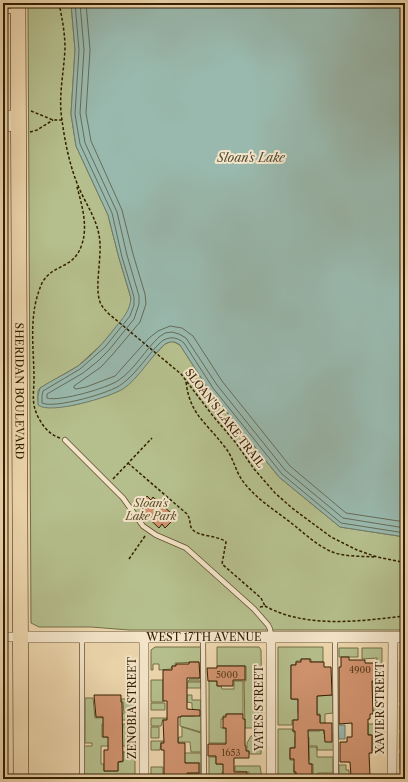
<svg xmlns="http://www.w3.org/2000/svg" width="408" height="782" font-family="'Libre Caslon Text',serif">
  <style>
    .green { fill: #b5bf8d; stroke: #746f46 }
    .water { fill: #99b9ae; stroke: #707b68 }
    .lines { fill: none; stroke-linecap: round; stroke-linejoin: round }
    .shore { stroke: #666c57; stroke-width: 1 }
    .building { fill: #d29571; stroke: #331f00 }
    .service-casing { stroke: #624d2c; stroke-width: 6 }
    .minor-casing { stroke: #624d2c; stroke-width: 10 }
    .tertiary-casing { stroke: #624d2c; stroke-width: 12 }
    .primary-casing { stroke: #331f00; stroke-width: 16 }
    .path { stroke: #331f00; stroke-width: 1.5; stroke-dasharray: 3 2; stroke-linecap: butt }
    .service { stroke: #f4e5ca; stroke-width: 4.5 }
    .minor { stroke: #f4e5ca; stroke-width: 9 }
    .tertiary { stroke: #f4e5ca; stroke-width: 11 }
    .primary { stroke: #eed7ae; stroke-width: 15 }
    .labels { text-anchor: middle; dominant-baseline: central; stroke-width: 4; stroke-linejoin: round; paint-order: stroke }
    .number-label { font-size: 9px; fill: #5b3c1c }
    .street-label { font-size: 11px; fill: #331f00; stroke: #f4e5ca }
    .park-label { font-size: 11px; font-style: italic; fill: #5a4f2a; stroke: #f4e5ca }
    .water-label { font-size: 12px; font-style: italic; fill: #524d34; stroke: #f4e5ca }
  </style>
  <rect width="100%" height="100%" fill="#eed7ae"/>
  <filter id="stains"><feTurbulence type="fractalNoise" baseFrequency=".005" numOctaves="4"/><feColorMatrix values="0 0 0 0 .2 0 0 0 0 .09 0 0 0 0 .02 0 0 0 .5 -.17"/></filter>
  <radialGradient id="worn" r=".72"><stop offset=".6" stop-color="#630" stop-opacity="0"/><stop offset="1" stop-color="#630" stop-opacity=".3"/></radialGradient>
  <!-- green -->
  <path class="green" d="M28,3H71L75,50L71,114L76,146L108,215L119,258L131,298V304L127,314L102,344L78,366L40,388L38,391V401L74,405L109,395L123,388L165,344L172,341L180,345L209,390L279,477L340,527L405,537V630H129L91,627H39L31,623Z
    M155,647H201V681H188L190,679H199V662L175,663V666H172L171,669L159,670V664H153V670H151V650Z
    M217,647H259L261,650L262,728H245L244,681H246V666H217Z
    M278,647H323V662H311V659H301L300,661H296V665H291V699L298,700V713H317V696L333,695V713L325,714V723H323V726H320V714H300V720H292V725H278Z
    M339,648H358V657H339Z
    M362,648H382V667H377V658L362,659Z
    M405,660V703H400V661Z
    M377,669H382V684H384V693L372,690L371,684H372V682H377Z
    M151,680H163V702H151Z
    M209,681H217V686H221L222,689H234V681H243V714H226L225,716H223V719H221V728H226V732L233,743H209Z
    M187,682H201V688H187Z
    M187,695H192V700H201V732L180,726V717L181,716H195L193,709L192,708V703L187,702Z
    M85,698H93L95,718L121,717V715L124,713L123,702H121V699H135V720H115L102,724V737H122L123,724H135V746H101V764H104V771H118V762H123V752H135V779H84V746H92V743H85Z
    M151,703H165V710H151Z
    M371,704H383V713L374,711L371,708Z
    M400,705H405V730H400Z
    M151,718H169V719H163L161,726H151Z
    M352,724H384V750H372V735L368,734V725H352Z
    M151,727H159V738H151Z
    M182,727L201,733V752H191L190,742H161L160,750H151V741H178L179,737H182Z
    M320,728H323L324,734H334V750H317V746H309V737H306V731H320Z
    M278,729H292L293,732H305V737H295V747L290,748V760H309V747H317V757H333V773H319L313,776V764H294V773H296V778H278Z
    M400,733H405V749H400Z
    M262,735L261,754H250L249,751H247V743L251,736Z
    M180,753H201V779H188V773H200V763H178Z
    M400,753H405V769H400Z
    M209,757H216V764H233V772H222V779H209Z
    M339,765H346V770H349V777L384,776V779H339Z
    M235,766H260L262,779H249V772L235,771Z
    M151,767H163V779H151Z"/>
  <!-- water -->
  <path class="water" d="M71,3H405V537L340,527L279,477L209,390L180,345C175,341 171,341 165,344C151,356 138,379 123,389C110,397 50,415 38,405V396L40,388C52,380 66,374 78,366C93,355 104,342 115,328C123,318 130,311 131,298L119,258L108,215L76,146L71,114L75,50Z
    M338,725H345V739H339Z"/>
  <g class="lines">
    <!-- shore -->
    <path class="shore" d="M75,3L79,50L75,114L80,144L112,213L122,257L134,297V305L130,316L105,347L80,369L43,391L42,396V403C54,409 111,393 122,384C138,372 148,354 162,341C170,336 177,337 184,343L213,388L282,474L341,523L405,533
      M80,3L84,50L80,113L85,143L117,212L127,255L139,296V304L134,319L109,350L98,361L83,373L47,394V398C59,402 108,388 119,380C135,369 145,350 159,337L165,333L172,332L179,334L186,338L217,385L285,470L343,518L405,528
      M86,3L90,50L86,113L91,141L122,210L133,254L145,294L146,304L140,322L113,354L101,367L74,386V388L76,389L86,387L115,376L149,338L158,331L170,326L182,328L193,336L222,381L290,466L346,513L405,522"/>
  </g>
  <!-- building -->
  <path class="building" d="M147,496L151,500L153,497L171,513L169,516L173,520L165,528L162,524L159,528L141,511L144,507L140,504Z
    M341,657H349V660H365V663H376V681H372L373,714H370V719H368V735H372V753H369L370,776H351L350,762H340V742H347V737H352V723L339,724V667H341Z
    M301,659H310V662H324V667H331L332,695L317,696V715H320V723H332V742H325L324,730H308L309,764H312V778H296V772H294V759H290V748H295V731H293V720H298V699H291V665H296V662H301Z
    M189,662H199L200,678H187V709L200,710V716H181V717H178V743H185V763H199V773H187V779H164V750H161V743H164L163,720H167V701H163V670H172V666H176V664H189Z
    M217,666H245V680H233V686H217V681H208L207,668H217Z
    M94,695H121V702H122L123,761L118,762V771H104V750H108V737H103V717H96Z
    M226,714H243V719H245V746H246V751H249V758H234V772H247V779H223V764H216V756H208V744H226V728H223V717H226Z"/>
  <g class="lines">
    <!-- service casing -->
    <g class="service-casing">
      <path id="service" d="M3,11H16
        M65,440L123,498L143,526L156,535L186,548L254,609L268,625L270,629L271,637
        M203,637L204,779
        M335,637L336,779
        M82,779V637"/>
    </g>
    <!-- minor casing -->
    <g class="minor-casing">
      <path id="minor" d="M3,637H20
        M144,637V779
        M271,637V779
        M392,779L393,637"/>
    </g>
    <!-- tertiary casing -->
    <g class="tertiary-casing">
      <g id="tertiary">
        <path d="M3,116H18"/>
        <path d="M3,125L18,126"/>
        <path id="s1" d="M20,637H405"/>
      </g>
    </g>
    <!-- primary casing -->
    <g class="primary-casing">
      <g id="primary">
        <path id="s2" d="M18,3L21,779"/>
      </g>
    </g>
    <!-- path -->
    <path class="path" d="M59,3C62,18 65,33 65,48C64,73 58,96 62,120C65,143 70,167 79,188C86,204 96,218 99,235C103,255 94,286 100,302C102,307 105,310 109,314L181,374L213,416L236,443L254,469L275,493L292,508L331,537L357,550L377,557L402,562L405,561
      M31,111L53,120H62
      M30,132L37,130L53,120
      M186,382C190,415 206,422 224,446C233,456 235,470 242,480C255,498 273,509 290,522C303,532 315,544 330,551C343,557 360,556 375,557
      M60,438C48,435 38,420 35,409C32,400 34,389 34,379C34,357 31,334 34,312C35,303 38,292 42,283C53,263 74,270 82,244C88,226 82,205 77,187
      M128,463L187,514C191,519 189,525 192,529C198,537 218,535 226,542L222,564L261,598L265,606
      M113,479L152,438
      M129,559L145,536
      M260,607L265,606C307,629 359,621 405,616"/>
    <!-- service -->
    <use href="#service" class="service"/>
    <!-- minor -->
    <use href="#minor" class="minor"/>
    <!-- tertiary -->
    <use href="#tertiary" class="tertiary"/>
    <!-- primary -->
    <use href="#primary" class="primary"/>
  </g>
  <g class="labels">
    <!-- number labels -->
    <g class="number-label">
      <text x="360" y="669">4900</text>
      <text x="227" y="674">5000</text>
      <text x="231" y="752">1653</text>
    </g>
    <!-- street labels -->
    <g class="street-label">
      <text stroke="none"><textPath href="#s2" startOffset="388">SHERIDAN BOULEVARD</textPath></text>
      <text transform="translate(225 418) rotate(52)">SLOAN'S LAKE TRAIL</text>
      <text stroke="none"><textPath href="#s1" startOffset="184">WEST 17TH AVENUE</textPath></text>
      <text transform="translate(132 708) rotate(-90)">ZENOBIA STREET</text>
      <text transform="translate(259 708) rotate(-90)">YATES STREET</text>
      <text transform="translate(380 708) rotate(-90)">XAVIER STREET</text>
    </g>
    <!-- park labels -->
    <g class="park-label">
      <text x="151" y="503">Sloan's<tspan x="151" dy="13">Lake Park</tspan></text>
    </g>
    <!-- water labels -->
    <g class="water-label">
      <text x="251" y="157">Sloan's Lake</text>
    </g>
  </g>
  <!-- margin -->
  <rect width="408" height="782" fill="none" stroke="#eed7ae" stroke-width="16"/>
  <rect x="4" y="4" width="400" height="774" fill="none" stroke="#331f00" stroke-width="2"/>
  <rect x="8" y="8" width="392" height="766" fill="none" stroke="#331f00"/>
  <rect width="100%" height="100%" filter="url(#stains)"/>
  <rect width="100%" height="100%" fill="url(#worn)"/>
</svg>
